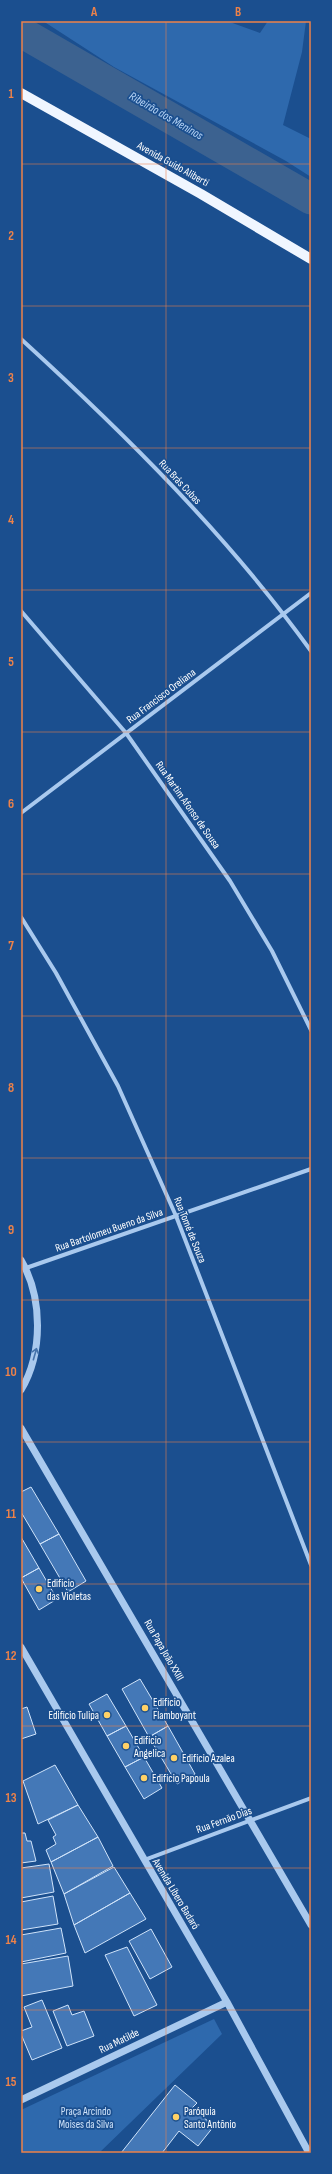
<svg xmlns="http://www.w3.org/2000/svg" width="332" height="2174" font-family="'Sofia Sans Condensed',sans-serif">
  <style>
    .green { fill: #2e69ad }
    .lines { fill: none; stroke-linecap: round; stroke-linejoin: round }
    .river { stroke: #3c6290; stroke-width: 31 }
    .building { fill: #4478b7; stroke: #cfe3fa }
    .minor { stroke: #a9c9ee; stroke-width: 4 }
    .tertiary { stroke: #a9c9ee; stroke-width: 7 }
    .primary { stroke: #f0f6ff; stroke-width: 10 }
    .oneway { stroke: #4674ac }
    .grid { fill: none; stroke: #ee8249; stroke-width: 1; stroke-opacity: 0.55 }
    .poi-dot { fill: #ffd166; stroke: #1b4f8f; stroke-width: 1.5 }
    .labels { text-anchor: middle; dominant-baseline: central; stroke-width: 3.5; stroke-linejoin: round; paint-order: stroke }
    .street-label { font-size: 11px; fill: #fff; stroke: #1b4f8f }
    .poi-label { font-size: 11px; fill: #fff; stroke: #1b4f8f; text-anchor: start }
    .park-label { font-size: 11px; fill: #cfe3fa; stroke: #1b4f8f }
    .water-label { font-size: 12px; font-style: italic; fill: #b5d3f5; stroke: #1b4f8f }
    .neatline { fill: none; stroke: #ee8249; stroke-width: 1.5 }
    .grid-label { font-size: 13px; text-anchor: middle; font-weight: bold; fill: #ee8249 }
  </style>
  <rect width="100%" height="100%" fill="#1b4f8f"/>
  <!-- green -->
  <path class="green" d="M43,21H227L260,33L268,21H306L302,52L283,125L311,139V177L286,161L114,67Z
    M214,2019L222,2034L99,2153H21V2110Z"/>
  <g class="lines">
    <!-- river -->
    <path class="river" d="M21,32L311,199"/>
  </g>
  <!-- building -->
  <path class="building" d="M31,1487L59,1534L40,1544L21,1512V1492Z
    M59,1534L86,1581L68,1592L40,1544Z
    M21,1537L39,1568L21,1578Z
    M39,1568L57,1599L39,1610L21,1578Z
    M140,1679L168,1726L149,1737L122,1689Z
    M107,1694L126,1726L107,1736L89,1704Z
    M27,1707L36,1734L21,1739V1709Z
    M126,1726L144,1757L125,1767L107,1736Z
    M168,1726L195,1774L177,1784L149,1737Z
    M144,1757L162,1788L144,1799L125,1767Z
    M55,1765L78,1805L38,1824L23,1781Z
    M78,1805L98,1837L51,1862L46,1850L56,1844L53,1837L56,1835L48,1820Z
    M21,1833H25L27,1841H31L36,1861L21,1863Z
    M98,1837L113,1866L64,1894L51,1862Z
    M49,1864L54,1892L21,1898V1868Z
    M114,1867L130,1893L74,1925L64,1894Z
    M130,1893L146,1919L85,1953L74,1925Z
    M53,1896L58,1924L21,1930V1902Z
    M61,1928L66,1953L21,1962V1935Z
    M151,1929L172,1967L150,1979L129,1941Z
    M127,1947L157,2005L134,2016L105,1955Z
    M68,1956L73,1986L21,1996V1964Z
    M42,2000L62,2048L32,2060L21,2034V2031L32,2027L24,2007Z
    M68,2005L72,2015L84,2011L94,2036L67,2046L53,2011Z
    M175,2085L197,2103L192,2108L214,2126L198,2146L179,2131L162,2153H121Z"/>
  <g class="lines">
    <!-- minor -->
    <path class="minor" d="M21,339C126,435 228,536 311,651
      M21,611L126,733L230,881L272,951L311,1030
      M21,813L311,593
      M21,917L56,973L118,1086L176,1216L311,1565
      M26,1268L311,1169
      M144,1860L311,1798"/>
    <!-- tertiary -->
    <path class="tertiary" d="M21,1260C43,1298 43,1353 21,1390
      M21,1428L311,1925
      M21,1647L227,2002L309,2153
      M21,2100L227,2002"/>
    <!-- primary -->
    <path class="primary" d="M21,93L201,194L311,259"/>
  </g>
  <!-- one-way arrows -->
  <defs><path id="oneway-shaft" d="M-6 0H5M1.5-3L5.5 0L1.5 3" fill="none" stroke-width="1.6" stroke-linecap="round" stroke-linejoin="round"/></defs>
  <use class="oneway" href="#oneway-shaft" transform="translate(35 1354) rotate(-74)"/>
  <!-- grid -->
  <path class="grid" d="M166,21V2153M21,164H311M21,306H311M21,448H311M21,590H311M21,732H311M21,874H311M21,1016H311M21,1158H311M21,1300H311M21,1442H311M21,1584H311M21,1726H311M21,1868H311M21,2010H311"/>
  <!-- markers -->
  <g class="poi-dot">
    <circle cx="39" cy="1589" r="4"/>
    <circle cx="145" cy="1708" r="4"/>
    <circle cx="107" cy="1715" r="4"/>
    <circle cx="126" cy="1746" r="4"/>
    <circle cx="174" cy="1758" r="4"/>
    <circle cx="144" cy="1778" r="4"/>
    <circle cx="176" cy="2117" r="4"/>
  </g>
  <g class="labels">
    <!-- street labels -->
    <g class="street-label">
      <text transform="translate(173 164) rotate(29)">Avenida Guido Aliberti</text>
      <text transform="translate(180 482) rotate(47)">Rua Brás Cubas</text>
      <text transform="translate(161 696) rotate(-37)">Rua Francisco Oreliana</text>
      <text transform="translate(188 805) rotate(55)">Rua Martim Afonso de Sousa</text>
      <text transform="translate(109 1230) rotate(-19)">Rua Bartolomeu Bueno da Silva</text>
      <text transform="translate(190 1230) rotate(68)">Rua Tomé de Souza</text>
      <text transform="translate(164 1650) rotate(60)">Rua Papa João XXIII</text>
      <text transform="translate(224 1820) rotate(-20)">Rua Fernão Dias</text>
      <text transform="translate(176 1894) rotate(59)">Avenida Líbero Badaró</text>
      <text transform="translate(119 2041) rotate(-26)">Rua Matilde</text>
    </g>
    <!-- poi labels -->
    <g class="poi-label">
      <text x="47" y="1583">Edifício<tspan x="47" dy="13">das Violetas</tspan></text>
      <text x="153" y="1702">Edifício<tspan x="153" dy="13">Flamboyant</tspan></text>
      <text x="99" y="1715" text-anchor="end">Edifício Tulipa</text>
      <text x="134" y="1740">Edifício<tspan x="134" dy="13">Angelica</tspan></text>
      <text x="182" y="1758">Edifício Azalea</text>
      <text x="152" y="1778">Edifício Papoula</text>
      <text x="184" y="2111">Paróquia<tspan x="184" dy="13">Santo Antônio</tspan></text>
    </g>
    <!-- park labels -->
    <g class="park-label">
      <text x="86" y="2111">Praça Arcindo<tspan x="86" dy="13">Moises da Silva</tspan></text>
    </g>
    <!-- water labels -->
    <g class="water-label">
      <text transform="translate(166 116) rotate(30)">Ribeirão dos Meninos</text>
    </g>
  </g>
  <!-- border -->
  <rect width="332" height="2174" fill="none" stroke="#1b4f8f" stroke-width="44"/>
  <rect x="22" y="22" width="288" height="2130" class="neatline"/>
  <g class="grid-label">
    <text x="94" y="16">A</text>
    <text x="238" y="16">B</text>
    <text x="11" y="98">1</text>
    <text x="11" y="240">2</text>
    <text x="11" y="382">3</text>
    <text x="11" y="524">4</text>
    <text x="11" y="666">5</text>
    <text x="11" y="808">6</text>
    <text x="11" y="950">7</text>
    <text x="11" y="1092">8</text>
    <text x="11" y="1234">9</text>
    <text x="11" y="1376">10</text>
    <text x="11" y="1518">11</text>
    <text x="11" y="1660">12</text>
    <text x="11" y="1802">13</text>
    <text x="11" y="1944">14</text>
    <text x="11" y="2086">15</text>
  </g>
</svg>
